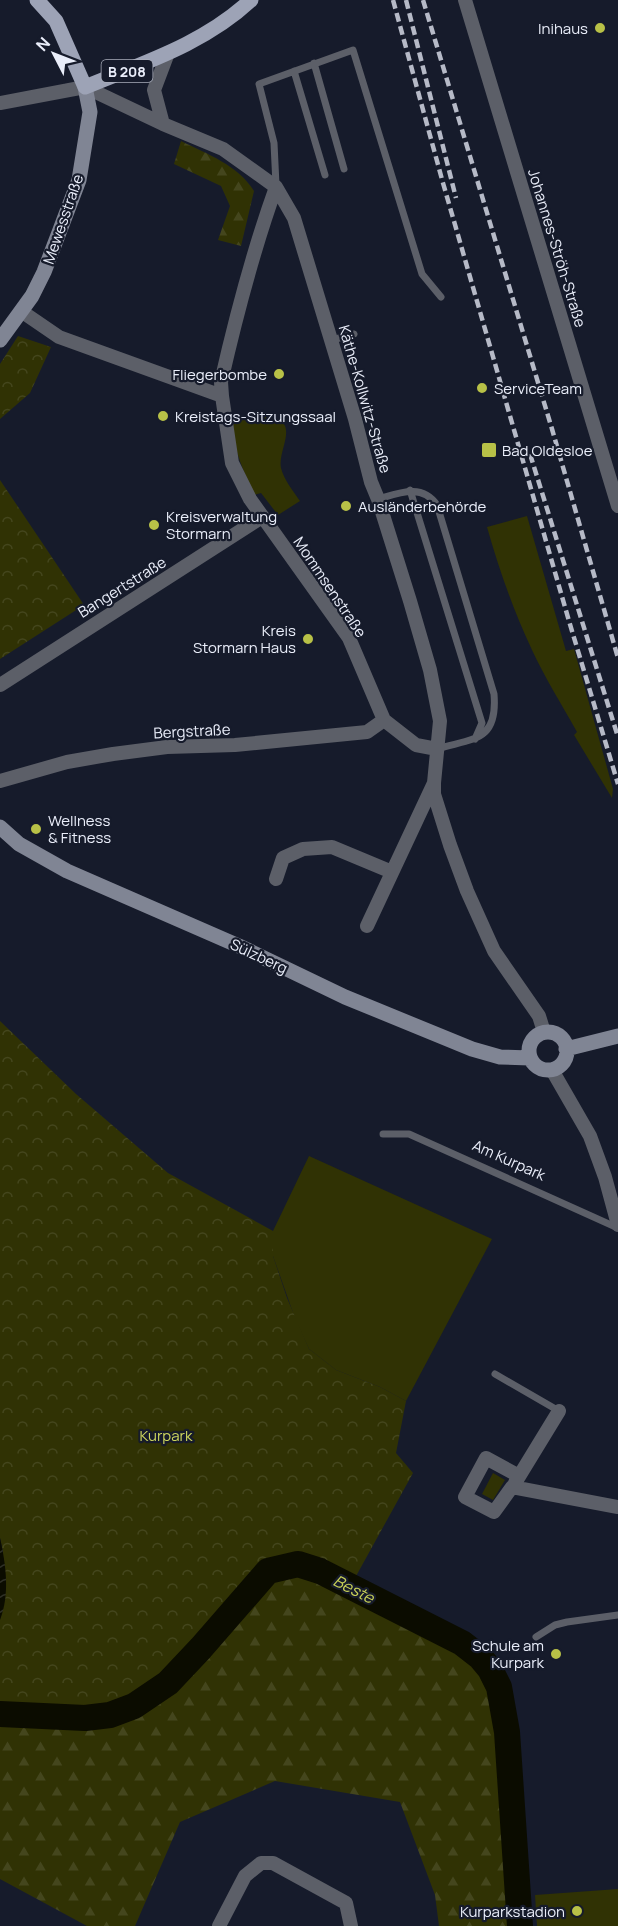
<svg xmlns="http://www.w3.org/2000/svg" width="618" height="1926" font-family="Manrope,sans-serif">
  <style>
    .green { fill: #303204 }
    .forest { fill: url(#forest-firs) }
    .park { fill: url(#park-crowns) }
    .water { fill: url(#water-waves) }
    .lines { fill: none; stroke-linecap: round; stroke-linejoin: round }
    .river { stroke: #0b0c00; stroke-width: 26 }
    .lane { stroke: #5c5f68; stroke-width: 7 }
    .street { stroke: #5c5f68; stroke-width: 14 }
    .secondary { stroke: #808594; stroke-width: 15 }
    .primary { stroke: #9da3b6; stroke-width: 15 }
    .rail { stroke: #b6bac7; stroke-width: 4.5; stroke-dasharray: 9 4.5; stroke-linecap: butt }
    .poi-dot { fill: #b8c147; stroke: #161b2b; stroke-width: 2 }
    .labels { text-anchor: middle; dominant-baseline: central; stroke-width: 4.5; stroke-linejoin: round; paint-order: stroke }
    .shield { fill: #161b2b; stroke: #aaafbc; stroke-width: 1.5 }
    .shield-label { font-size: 14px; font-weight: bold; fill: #eaeefa }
    .poi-label { font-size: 15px; fill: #eaeefa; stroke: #161b2b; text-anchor: start }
    .street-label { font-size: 15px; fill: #eaeefa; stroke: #161b2b }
    .park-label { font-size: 15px; fill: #cdd65d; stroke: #161b2b }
    .water-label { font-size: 16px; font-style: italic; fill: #c8d057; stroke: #161b2b }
  </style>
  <defs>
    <pattern id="forest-firs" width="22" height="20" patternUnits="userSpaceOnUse" patternTransform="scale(1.5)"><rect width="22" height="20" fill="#303204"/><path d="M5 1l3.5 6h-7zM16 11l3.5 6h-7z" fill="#44461d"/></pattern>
    <pattern id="park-crowns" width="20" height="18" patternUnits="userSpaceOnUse" patternTransform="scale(1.5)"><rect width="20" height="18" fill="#303204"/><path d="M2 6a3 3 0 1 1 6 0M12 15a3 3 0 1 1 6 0" fill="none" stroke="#44461d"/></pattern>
    <pattern id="water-waves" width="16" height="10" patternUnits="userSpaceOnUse" patternTransform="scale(1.5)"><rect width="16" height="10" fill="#0b0c00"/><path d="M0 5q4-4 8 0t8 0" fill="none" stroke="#2f3026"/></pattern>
  </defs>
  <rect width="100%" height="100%" fill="#161b2b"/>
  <!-- green -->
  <path class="green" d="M266,416C303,420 277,449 281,468C284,480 293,491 300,501L278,515L261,493L254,495C244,472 234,451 232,426L238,420Z
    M527,516L566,651L574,649L613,789L612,798L574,735L577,732C562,705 545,678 532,650C513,610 499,569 487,527Z
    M309,1156L492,1239L406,1401L380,1387L336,1370L309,1349L296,1321L273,1256V1231Z
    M493,1473L505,1480L493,1500L482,1494Z
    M618,1889V1926H537L535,1895Z"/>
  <!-- forest -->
  <path class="forest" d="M181,141C207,154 238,165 254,191L241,246L218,240L230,206L221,186L174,164Z
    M298,1564L320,1571L462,1643L480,1657L490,1669L499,1687L507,1732L520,1926H439L435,1895L400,1802L275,1781L180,1822L135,1926H87L0,1879V1714H26L168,1683L201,1648L268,1571Z"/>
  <!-- park -->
  <path class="park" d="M18,336L51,347L30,393L0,419V364Z
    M0,480L84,605L0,659Z
    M0,1021L76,1094L168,1173L273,1231V1256L287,1298L309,1349L336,1370L380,1387L406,1401L396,1453L413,1473L350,1587L320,1571L298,1564L268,1571L201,1648L168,1683L134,1706L110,1715L85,1718L0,1714V1620L3,1552L0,1538Z"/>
  <!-- water -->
  <path class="water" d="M0,1538C6,1565 10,1594 0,1620Z"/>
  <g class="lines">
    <!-- river -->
    <path class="river" d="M0,1714L85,1718L110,1715L134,1706L168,1683L201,1648L268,1571L298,1564L320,1571L462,1643L480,1657L490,1669L499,1687L507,1732L520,1926"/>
    <!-- lane -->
    <path class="lane" d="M314,63L344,169
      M294,71L325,175
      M276,185L274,143L259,84L353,50L422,274L441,297
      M332,340L354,334
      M410,490L482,723L475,739
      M378,499C399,493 422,483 437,505L494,694C498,742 473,738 437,749
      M383,1134H409L618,1228
      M495,1374L559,1411
      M536,1637L555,1625L567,1622L618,1615"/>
    <!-- street -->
    <path class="street" d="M465,0L618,506
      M0,103L85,87L163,124L223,149L276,187L294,218L355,419L371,482L378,499L410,601L430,670L440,721L434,783V794L450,845L467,891L494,951L539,1016L544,1032
      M163,124L154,90L168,53
      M276,187C253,251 236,316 221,382L222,396L232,463L250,499L349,638L384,720L416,745L437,749
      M21,311L59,337L222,396
      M0,685L262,517
      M0,781L67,762L113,754L167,747L235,745L367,732L384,720
      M276,879L283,858L303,849L332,847L392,872
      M367,926L434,783
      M552,1070L590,1136L605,1177L618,1225
      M519,1476L486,1458L465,1497L494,1512L512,1487L618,1507
      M515,1483L559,1411
      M219,1926L245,1876L261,1863H273L346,1903L351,1926"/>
    <!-- secondary -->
    <path class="secondary" d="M0,340L32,296L44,272L79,180L90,112L85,87
      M0,827L19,844L67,871L239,946L345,997L472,1049L500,1057L530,1058
      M529 1051a19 19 0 1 1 38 0a19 19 0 1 1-38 0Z
      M566,1049L618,1036"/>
    <!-- primary -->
    <path class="primary" d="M37,0L56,21L85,87C143,63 204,44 251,0"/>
    <!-- rail -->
    <path class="rail" d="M393,0L443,183L569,621L618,784
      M406,0L456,198
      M423,0L552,429L618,658
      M530,454L618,737"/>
  </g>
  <!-- markers -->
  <g class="poi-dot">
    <circle cx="600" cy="28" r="6"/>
    <circle cx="279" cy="374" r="6"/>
    <circle cx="482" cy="388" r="6"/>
    <circle cx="163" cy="416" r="6"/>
    <rect x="481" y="442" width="16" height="16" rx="3"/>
    <circle cx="346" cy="506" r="6"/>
    <circle cx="154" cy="525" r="6"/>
    <circle cx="308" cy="639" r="6"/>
    <circle cx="36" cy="829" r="6"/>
    <circle cx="556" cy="1654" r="6"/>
    <circle cx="577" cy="1911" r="6"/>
  </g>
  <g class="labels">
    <!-- shield labels -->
    <rect class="shield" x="101.5" y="60" width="51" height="22" rx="4.5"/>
    <g class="shield-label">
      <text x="127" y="71">B 208</text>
    </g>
    <!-- poi labels -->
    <g class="poi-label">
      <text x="588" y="28" text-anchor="end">Inihaus</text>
      <text x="267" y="374" text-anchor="end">Fliegerbombe</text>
      <text x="494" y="388">ServiceTeam</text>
      <text x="175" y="416">Kreistags-Sitzungssaal</text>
      <text x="502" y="450">Bad Oldesloe</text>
      <text x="358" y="506">Ausländerbehörde</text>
      <text x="166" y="516">Kreisverwaltung<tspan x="166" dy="17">Stormarn</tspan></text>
      <text x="296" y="630" text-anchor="end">Kreis<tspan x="296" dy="17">Stormarn Haus</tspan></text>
      <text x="48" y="820">Wellness<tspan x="48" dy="17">&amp; Fitness</tspan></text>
      <text x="544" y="1645" text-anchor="end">Schule am<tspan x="544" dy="17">Kurpark</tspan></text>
      <text x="565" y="1911" text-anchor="end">Kurparkstadion</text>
    </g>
    <!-- street labels -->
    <g class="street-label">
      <text transform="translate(63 219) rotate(-71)">Mewesstraße</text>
      <text transform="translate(557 248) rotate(73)">Johannes-Ströh-Straße</text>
      <text transform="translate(365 399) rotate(74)">Käthe-Kollwitz-Straße</text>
      <text transform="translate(122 587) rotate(-32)">Bangertstraße</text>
      <text transform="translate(330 587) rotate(56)">Mommsenstraße</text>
      <text transform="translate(192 731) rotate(-3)">Bergstraße</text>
      <text transform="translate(259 956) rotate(25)">Sülzberg</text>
      <text transform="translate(509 1160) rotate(24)">Am Kurpark</text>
    </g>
    <!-- park labels -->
    <g class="park-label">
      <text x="166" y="1435">Kurpark</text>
    </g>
    <!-- water labels -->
    <g class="water-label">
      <text transform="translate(354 1589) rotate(27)">Beste</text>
    </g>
  </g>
  <!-- north arrow -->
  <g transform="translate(54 54) rotate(312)" stroke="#161b2b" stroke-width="4.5" paint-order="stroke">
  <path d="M0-4.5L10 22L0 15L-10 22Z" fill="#eaeefa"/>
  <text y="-9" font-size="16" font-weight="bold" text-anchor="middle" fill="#eaeefa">N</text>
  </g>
</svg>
